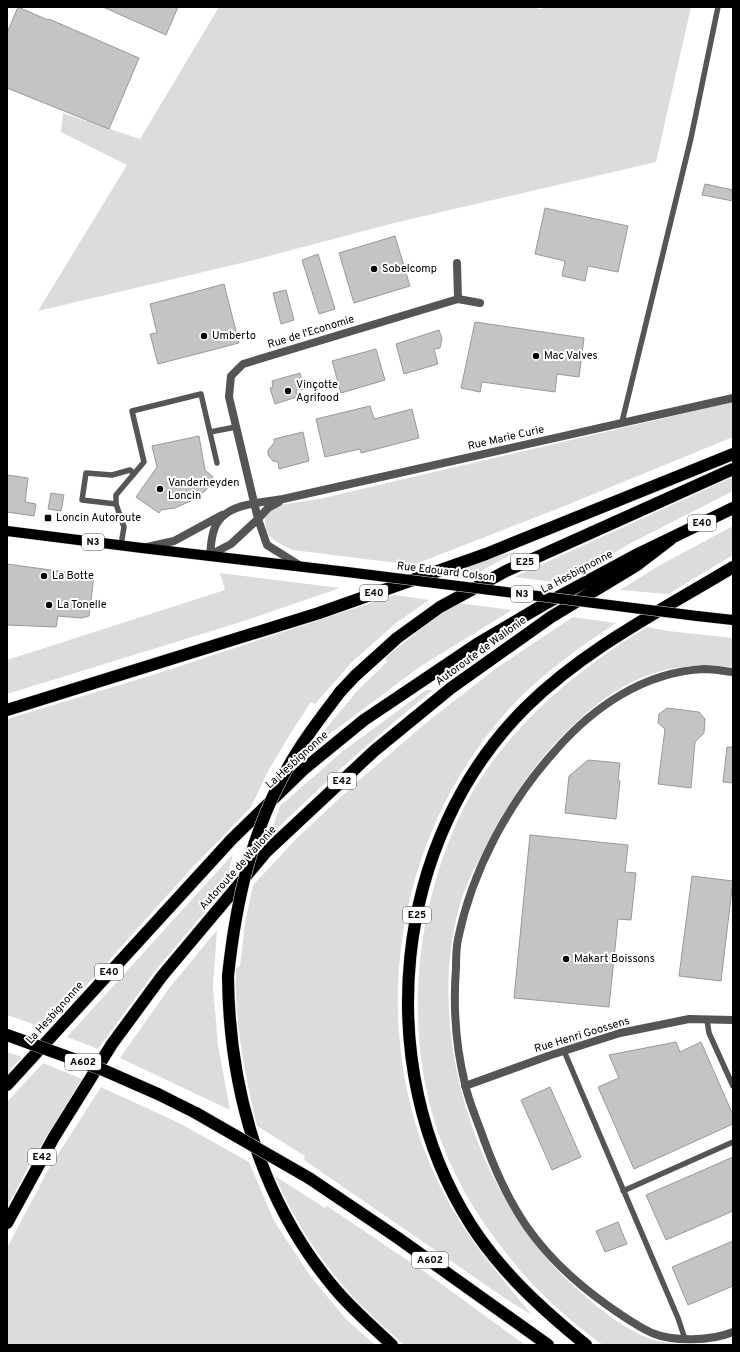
<svg xmlns="http://www.w3.org/2000/svg" width="740" height="1352" font-family="Overpass,sans-serif">
  <style>
    .green { fill: #dcdcdc }
    .building { fill: #c4c4c4; stroke: #999 }
    .lines { fill: none; stroke-linecap: round; stroke-linejoin: round }
    .primary-casing { stroke: #dbdbdb; stroke-width: 11 }
    .motorway-casing { stroke: #dbdbdb; stroke-width: 13 }
    .service { stroke: #555; stroke-width: 5.5 }
    .minor { stroke: #555; stroke-width: 8 }
    .tertiary { stroke: #555; stroke-width: 8 }
    .primary { stroke: #000; stroke-width: 10 }
    .motorway { stroke: #000; stroke-width: 12 }
    .primary-bridge-casing { stroke: #dbdbdb; stroke-width: 11; stroke-linecap: butt }
    .motorway-bridge-casing { stroke: #dbdbdb; stroke-width: 13; stroke-linecap: butt }
    .primary-bridge { stroke: #000; stroke-width: 10 }
    .motorway-bridge { stroke: #000; stroke-width: 12 }
    .poi-dot { fill: #000; stroke: #fff; stroke-width: 1.5 }
    .labels { text-anchor: middle; dominant-baseline: central; stroke-width: 4; stroke-linejoin: round; paint-order: stroke }
    .shield { fill: #fff; stroke: #4c4c4c; stroke-width: 1 }
    .shield-label { font-size: 10px; font-weight: bold; fill: #000 }
    .poi-label { font-size: 11px; fill: #000; stroke: #fff; text-anchor: start }
    .street-label { font-size: 11px; fill: #000; stroke: #fff }
  </style>
  <rect width="100%" height="100%" fill="#fff"/>
  <!-- green -->
  <path class="green" d="M219,7H524L541,9L548,7H691L656,162L394,223L250,261L38,311L127,165L61,132L63,113L140,139Z
    M733,402V437L557,509L413,565L293,550C275,541 264,539 265,515L279,505L319,499Z
    M733,477V491L631,543L563,583L514,577Z
    M733,526V555L668,594L620,590L660,565Z
    M517,551L478,573L459,570L477,562Z
    M220,573L340,588L244,621L7,694V660L225,590Z
    M395,595L429,600L396,623L352,662L315,704L311,702L292,731L268,771L251,807L192,868L47,1029L7,1015V719L159,673Z
    M458,603L512,610L421,666L327,736L324,731L358,690L387,662L385,658L423,627Z
    M573,617L616,623C578,648 540,675 509,709C393,837 364,1031 440,1186C464,1235 498,1274 532,1315L509,1301L304,1160L305,1156L257,1126C245,1074 234,1022 236,968L240,966L245,923L253,885L297,838L358,781L432,718L498,667Z
    M647,627L668,631L733,638V667C659,659 617,682 565,733C530,768 505,807 483,852C474,870 464,888 459,908C424,1037 479,1203 578,1290C601,1310 627,1332 657,1341C666,1343 676,1344 685,1345C664,1345 643,1345 623,1345C617,1345 609,1347 604,1345C600,1344 595,1339 592,1337C568,1319 545,1298 525,1276C497,1243 471,1209 453,1169C402,1061 409,930 457,822C496,736 569,675 647,627Z
    M426,690H433C376,736 321,785 269,837L280,806L343,751Z
    M233,854L224,889L155,971L98,1049L67,1037Z
    M217,930L213,987L218,1045L230,1110L120,1058L170,987Z
    M7,1052L22,1057L7,1073Z
    M43,1063L82,1079L36,1153L7,1207V1102Z
    M101,1087L181,1124L249,1162L274,1221L311,1277L346,1319L375,1345H7V1248L48,1170Z
    M275,1176L325,1208L327,1206L425,1272L525,1345H404C391,1333 377,1321 364,1308C327,1272 295,1223 275,1176Z"/>
  <!-- building -->
  <path class="building" d="M18,7L48,20L49,19L139,58L109,129L7,88V33Z
    M103,7H178L166,35Z
    M705,184L733,190V201L702,195Z
    M545,208L628,226L618,272L588,266L585,281L562,276L565,261L535,254Z
    M395,236L410,286L354,303L339,253Z
    M318,254L335,309L319,314L302,260Z
    M224,284L239,343L158,364L150,334L157,333L150,304Z
    M286,290L294,320L281,324L273,293Z
    M475,322L584,338L579,377L557,374L555,392L482,382L480,392L461,388Z
    M439,330L442,338L440,348L434,349L438,364L404,374L396,344Z
    M376,349L385,380L341,393L332,361Z
    M300,373L304,389L296,390L297,397L275,404L270,388L273,387L272,381Z
    M370,406L374,419L412,409L419,438L361,453L360,449L325,457L316,419Z
    M303,432L309,461L279,469L278,462L273,461L268,455V450L274,443V439Z
    M199,436L205,470L213,477L211,483L205,491L193,500L175,508L161,510L159,513L136,497L157,467L152,446Z
    M7,475L28,478L25,502L36,504L34,516L7,512Z
    M51,493L64,495L61,511L48,509Z
    M7,564L94,576L89,616L81,618L58,616L56,627L7,625Z
    M667,708L699,712L705,719L704,733L695,742L691,788L658,784L665,729L658,723L659,714Z
    M727,747H733V783L723,782Z
    M588,760L620,763L618,781H620L616,819L565,813L569,776Z
    M530,835L628,845L625,872L636,873L631,920L618,919L609,1007L514,998Z
    M692,876L733,881L721,981L679,976Z
    M676,1042L680,1052L701,1042L733,1115V1124L634,1169L598,1087L619,1078L609,1055Z
    M550,1087L581,1157L552,1170L521,1100Z
    M733,1157V1211L666,1240L646,1195Z
    M618,1222L627,1244L605,1252L596,1231Z
    M733,1241V1286L688,1305L672,1267Z"/>
  <g class="lines">
    <!-- primary casing -->
    <g class="primary-casing">
      <path id="primary" d="M7,531L142,548L347,572
        M697,616L733,620"/>
    </g>
    <!-- motorway casing -->
    <g class="motorway-casing">
      <path id="motorway" d="M340,692L355,676L397,638L440,607L506,571L733,469
        M7,710L319,613L486,554L733,454
        M228,976C229,1090 261,1202 336,1290C353,1310 373,1327 392,1345
        M7,1085L231,840L304,769L364,720L477,644L543,605L634,556L733,508
        M158,1094L196,1113
        M309,1178L398,1238L548,1345
        M7,1223L54,1137L112,1044L162,976L267,851L374,751L451,688L551,617L637,565L671,539
        M586,1345C543,1310 501,1272 471,1225C370,1066 392,840 526,707C586,648 662,610 733,567"/>
    </g>
    <!-- service -->
    <path class="service" d="M622,422L691,138L718,7
      M210,432L236,427
      M116,504L82,500L86,473L112,475L130,470L134,474
      M121,545L124,527L116,504V495L144,462L132,411L201,394L217,463
      M707,1020L709,1033L733,1086
      M564,1051L678,1318L685,1339
      M623,1191L733,1142"/>
    <!-- minor -->
    <path class="minor" d="M457,263L458,299
      M279,502L268,508L258,519L267,545L299,565
      M147,547L174,541L222,515
      M210,555C211,547 211,538 214,530C222,503 260,503 283,499L733,398
      M210,555L231,544L258,519L229,397L231,376L243,364L458,299L480,303
      M465,1086L548,1056L620,1033L689,1019L733,1020"/>
    <!-- tertiary -->
    <path class="tertiary" d="M733,672C724,671 713,669 704,669C644,672 593,707 555,751C508,803 472,871 458,939C456,949 456,959 456,968C453,1007 456,1047 465,1084C469,1103 478,1122 484,1140C495,1170 508,1200 527,1227C548,1257 576,1283 607,1305C621,1315 635,1325 652,1333C674,1342 711,1341 733,1332"/>
    <!-- primary -->
    <use href="#primary" class="primary"/>
    <!-- motorway -->
    <use href="#motorway" class="motorway"/>
    <!-- primary-bridge casing -->
    <g class="primary-bridge-casing">
      <path id="primary-bridge" d="M347,572L697,616"/>
    </g>
    <!-- motorway-bridge casing -->
    <g class="motorway-bridge-casing">
      <path id="motorway-bridge" d="M228,976C236,900 252,828 291,762C305,737 323,715 340,692
        M7,1035L101,1069L158,1094
        M196,1113L309,1178"/>
    </g>
    <!-- primary-bridge -->
    <use href="#primary-bridge" class="primary-bridge"/>
    <!-- motorway-bridge -->
    <use href="#motorway-bridge" class="motorway-bridge"/>
  </g>
  <!-- markers -->
  <g class="poi-dot">
    <circle cx="374" cy="269" r="4"/>
    <circle cx="204" cy="336" r="4"/>
    <circle cx="536" cy="356" r="4"/>
    <circle cx="288" cy="391" r="4"/>
    <circle cx="160" cy="489" r="4"/>
    <rect x="44" y="514" width="8" height="8" rx="2"/>
    <circle cx="44" cy="576" r="4"/>
    <circle cx="49" cy="605" r="4"/>
    <circle cx="566" cy="959" r="4"/>
  </g>
  <g class="labels">
    <!-- shield labels -->
    <g class="shield">
      <rect x="688" y="515" width="28" height="16" rx="3"/>
      <rect x="82" y="534" width="22" height="16" rx="3"/>
      <rect x="511" y="554" width="28" height="16" rx="3"/>
      <rect x="360" y="585" width="28" height="16" rx="3"/>
      <rect x="511" y="586" width="22" height="16" rx="3"/>
      <rect x="328" y="773" width="28" height="16" rx="3"/>
      <rect x="403" y="907" width="28" height="16" rx="3"/>
      <rect x="95" y="964" width="28" height="16" rx="3"/>
      <rect x="65" y="1054" width="36" height="16" rx="3"/>
      <rect x="28" y="1149" width="28" height="16" rx="3"/>
      <rect x="412" y="1252" width="36" height="16" rx="3"/>
    </g>
    <g class="shield-label">
      <text x="702" y="523">E40</text>
      <text x="93" y="542">N3</text>
      <text x="525" y="562">E25</text>
      <text x="374" y="593">E40</text>
      <text x="522" y="594">N3</text>
      <text x="342" y="781">E42</text>
      <text x="417" y="915">E25</text>
      <text x="109" y="972">E40</text>
      <text x="83" y="1062">A602</text>
      <text x="42" y="1157">E42</text>
      <text x="430" y="1260">A602</text>
    </g>
    <!-- poi labels -->
    <g class="poi-label">
      <text x="382" y="269">Sobelcomp</text>
      <text x="212" y="336">Umberto</text>
      <text x="544" y="356">Mac Valves</text>
      <text x="296" y="385">Vinçotte<tspan x="296" dy="13">Agrifood</tspan></text>
      <text x="168" y="483">Vanderheyden<tspan x="168" dy="13">Loncin</tspan></text>
      <text x="56" y="518">Loncin Autoroute</text>
      <text x="52" y="576">La Botte</text>
      <text x="57" y="605">La Tonelle</text>
      <text x="574" y="959">Makart Boissons</text>
    </g>
    <!-- street labels -->
    <g class="street-label">
      <text transform="translate(311 332) rotate(-17)">Rue de l'Economie</text>
      <text transform="translate(506 438) rotate(-13)">Rue Marie Curie</text>
      <text transform="translate(446 572) rotate(7)">Rue Edouard Colson</text>
      <text transform="translate(577 572) rotate(-28)">La Hesbignonne</text>
      <text transform="translate(481 651) rotate(-36)">Autoroute de Wallonie</text>
      <text transform="translate(297 760) rotate(-42)">La Hesbignonne</text>
      <text transform="translate(238 868) rotate(-48)">Autoroute de Wallonie</text>
      <text transform="translate(55 1013) rotate(-48)">La Hesbignonne</text>
      <text transform="translate(582 1035) rotate(-17)">Rue Henri Goossens</text>
    </g>
  </g>
  <!-- border -->
  <rect width="740" height="1352" fill="none" stroke="#000000" stroke-width="16"/>
</svg>
